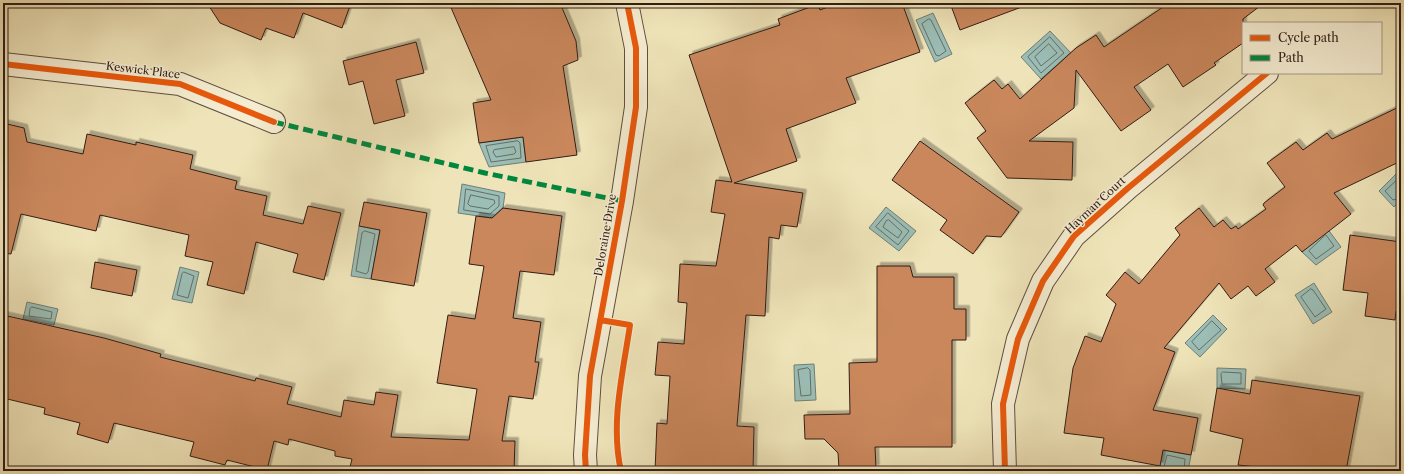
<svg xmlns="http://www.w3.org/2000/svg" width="1404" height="474" font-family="'Libre Caslon Text',serif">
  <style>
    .water { fill: #9bbeb6; stroke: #717e76 }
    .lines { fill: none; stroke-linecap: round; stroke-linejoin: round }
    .shore { stroke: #666e66; stroke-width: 1 }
    .building { fill: #ca875b; stroke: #311d16; filter: url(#shadow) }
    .minor-casing { stroke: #604f3f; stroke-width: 24 }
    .tertiary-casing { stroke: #604f3f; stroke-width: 24 }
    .minor { stroke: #f5edd2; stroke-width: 22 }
    .tertiary { stroke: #f5edd2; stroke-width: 22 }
    .quiet { stroke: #00873e; stroke-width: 5; stroke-dasharray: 10 5; stroke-linecap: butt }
    .cycleway-casing { stroke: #f5edd2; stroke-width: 8 }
    .cycleway { stroke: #e8590c; stroke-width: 6 }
    .labels { text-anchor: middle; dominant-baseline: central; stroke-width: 3; stroke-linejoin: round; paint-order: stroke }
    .street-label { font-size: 11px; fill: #311d16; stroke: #f5edd2 }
  </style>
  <defs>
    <filter id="shadow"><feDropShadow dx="3.5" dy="-3.5" stdDeviation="0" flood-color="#0004"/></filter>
  </defs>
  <rect width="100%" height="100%" fill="#efe4b9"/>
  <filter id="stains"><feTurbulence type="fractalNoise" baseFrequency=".005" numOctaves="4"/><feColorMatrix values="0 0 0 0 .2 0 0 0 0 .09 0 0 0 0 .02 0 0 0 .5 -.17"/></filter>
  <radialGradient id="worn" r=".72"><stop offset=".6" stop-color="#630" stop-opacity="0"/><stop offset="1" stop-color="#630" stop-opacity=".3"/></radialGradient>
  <!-- water -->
  <path class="water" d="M933,13L952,54L935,62L916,20Z
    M1050,31L1071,53L1041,79L1021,57Z
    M523,137L526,162L489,167L479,143Z
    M1399,171L1401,174V200L1394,207L1379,191Z
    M462,184L505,193L503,208L492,218L458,213Z
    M886,207L916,231L899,251L869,228Z
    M359,226L380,230L371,279L351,276Z
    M1327,228L1341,247L1316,265L1302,252Z
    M180,267L199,272L192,303L172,299Z
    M1314,283L1332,312L1313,324L1295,295Z
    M27,302L58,309L54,325L23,319Z
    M1213,315L1227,329L1200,357L1185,343Z
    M814,364L816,400L795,401L794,365Z
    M1217,368L1246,369L1245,389L1217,388Z
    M1163,450L1191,455L1188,471H1159Z"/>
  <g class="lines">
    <!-- shore -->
    <path class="shore" d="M929,19L931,20L946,51L939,56L936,55L922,24Z
      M1050,37L1064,53L1041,73L1028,57Z
      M1049,44L1057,53L1041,66L1035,57Z
      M518,141L520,143L521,158L491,162L486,146Z
      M514,147L516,152L514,154L496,157L493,152L494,150Z
      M1401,176L1385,191L1393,200L1401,198
      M466,189L499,196V206L490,214L464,210Z
      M471,195L494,200L495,203L488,209L470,206L468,204Z
      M888,213L909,231L898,245L876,227Z
      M889,220L902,232L898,238L883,227L886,221Z
      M365,231L375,234L368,272L366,274L356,271L362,233Z
      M1326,235L1334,246L1316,259L1309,251Z
      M184,272L194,276L188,298L177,295L182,274Z
      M1311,289L1313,290L1326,309L1315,317L1301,297Z
      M32,307L52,312L51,319L29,316L30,309Z
      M1212,321L1221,330L1199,350L1192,342Z
      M808,368L810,370L811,395L801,396L798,370Z
      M1223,372L1241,373V384H1222L1221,374Z
      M1163,471L1167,455L1185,459L1184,471"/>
  </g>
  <!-- building -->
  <path class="building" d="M207,3H351L342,28L303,13L294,38L266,28L261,40L220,23Z
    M449,3H560L576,41L578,60L563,66L577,155L526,162L523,137L479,143L473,103L491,100Z
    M838,3H902L920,52L846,78L856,103L786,129L797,161L734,183L803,193L797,227L781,225L779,239L769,237L765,316L746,315L737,426L754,427L753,471H655L657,423L667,424L670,376L655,375L658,342L684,344L687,303L678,302L680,264L716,266L725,214L711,212L716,180L732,182L689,55L780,25L778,19L818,4L820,10Z
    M950,3H1026L1027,5L960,30Z
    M1169,3H1264L1243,19V43L1214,63L1216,65L1183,87L1168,64L1134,87L1151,110L1121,131L1076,70L1074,108L1029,141L1073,142L1072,180L1007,178L977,138L986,131L965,103L994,80L1002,89L1008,84L1020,99L1076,48L1096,35L1104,47Z
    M416,42L424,73L396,80L405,116L374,124L363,81L349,85L343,61Z
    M1401,106V161L1334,193L1351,214L1302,252L1296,245L1265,269L1275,282L1256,296L1248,286L1231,299L1219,283L1164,348L1175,352L1153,410L1198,418L1191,455L1163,450L1160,466L1101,455L1104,438L1064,433L1073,368L1085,336L1101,342L1116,304L1106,295L1125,272L1139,284L1180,235L1175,228L1199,208L1214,227L1223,220L1231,229L1236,226L1238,229L1266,209L1263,205L1264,203L1285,187L1267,163L1296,142L1303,150L1327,133L1332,139Z
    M3,123L24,128L27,142L83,154L87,134L136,145V142L193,155L190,169L237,181L235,189L267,196L263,215L303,224L308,206L341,213L324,280L293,272L298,254L256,242L244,294L207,285L213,262L185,256L189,235L100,215L96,231L21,214L11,254L3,253Z
    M920,141L1019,212L1001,237L986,236L973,254L940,230L947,220L892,180Z
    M364,202L427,213L414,286L371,279L380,230L359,226Z
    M503,208L562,216L554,275L520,271L513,318L541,322L535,362H539L533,399L509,396L502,441H515L514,471H349L352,459L335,456V451L289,439L288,445L274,441L267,470L227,460L225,465L190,456L194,442L114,423L108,443L77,434L80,423L44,414L45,408L3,398V315L104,338L161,354L160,357L255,381L256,378L292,387L287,404L341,417L344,400L374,405L376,392L398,395L391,437L469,440L477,389L437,383L448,315L475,319L484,266L469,264L476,216L492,218Z
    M1350,235L1401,242V312L1396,311L1395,320L1365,316L1368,293L1343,290Z
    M95,262L137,270L132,296L91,288Z
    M877,266H910L913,277H954V309H966V340H952V447H875L876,468L839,469L838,453L824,439H805L804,415L850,414L849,363L877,362Z
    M1252,380L1360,396L1346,471H1292L1238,465L1243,439L1210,431L1217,388L1250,394Z"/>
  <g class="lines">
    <!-- minor casing -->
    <g class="minor-casing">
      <path id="minor" d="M3,64L180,84L274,122
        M1005,471L1003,404L1018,339L1043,281L1074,236L1128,188L1267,73"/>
    </g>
    <!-- tertiary casing -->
    <g class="tertiary-casing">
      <path id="tertiary" d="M586,471L585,455L590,376L622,201L636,107V48L627,3"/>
    </g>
    <!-- minor -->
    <use href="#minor" class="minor"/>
    <!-- tertiary -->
    <use href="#tertiary" class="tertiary"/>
    <!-- quiet -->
    <path class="quiet" d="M274,122L485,173L622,201"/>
    <!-- cycleway casing -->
    <g class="cycleway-casing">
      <path id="cycleway" d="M3,64L180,84L274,122
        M600,320L630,325C623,373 610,423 621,471
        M586,471L585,455L590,376L622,201L636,107V48L627,3
        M1005,471L1003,404L1018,339L1043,281L1074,236L1128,188L1267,73"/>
    </g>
    <!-- cycleway -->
    <use href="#cycleway" class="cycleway"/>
  </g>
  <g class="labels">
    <!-- street labels -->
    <g class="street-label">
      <text transform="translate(143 70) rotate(7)">Keswick Place</text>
      <text transform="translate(1095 205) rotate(-43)">Hayman Court</text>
      <text transform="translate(605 235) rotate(-80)">Deloraine Drive</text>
    </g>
  </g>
  <!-- margin -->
  <rect width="1404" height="474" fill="none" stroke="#efe4b9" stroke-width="16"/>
  <rect x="4" y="4" width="1396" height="466" fill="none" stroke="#311d16" stroke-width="2"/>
  <rect x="8" y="8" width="1388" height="458" fill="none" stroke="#311d16"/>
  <!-- legend -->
  <rect x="1242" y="22" width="140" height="52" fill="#f5edd2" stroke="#a79a87"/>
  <rect x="1250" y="35" width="20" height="6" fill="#e8590c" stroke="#a79a87"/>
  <text x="1278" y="42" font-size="12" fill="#311d16">Cycle path</text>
  <rect x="1250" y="55" width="20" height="6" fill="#00873e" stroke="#a79a87"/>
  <text x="1278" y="62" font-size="12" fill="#311d16">Path</text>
  <rect width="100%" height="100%" filter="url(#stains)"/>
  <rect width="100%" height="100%" fill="url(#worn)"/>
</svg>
